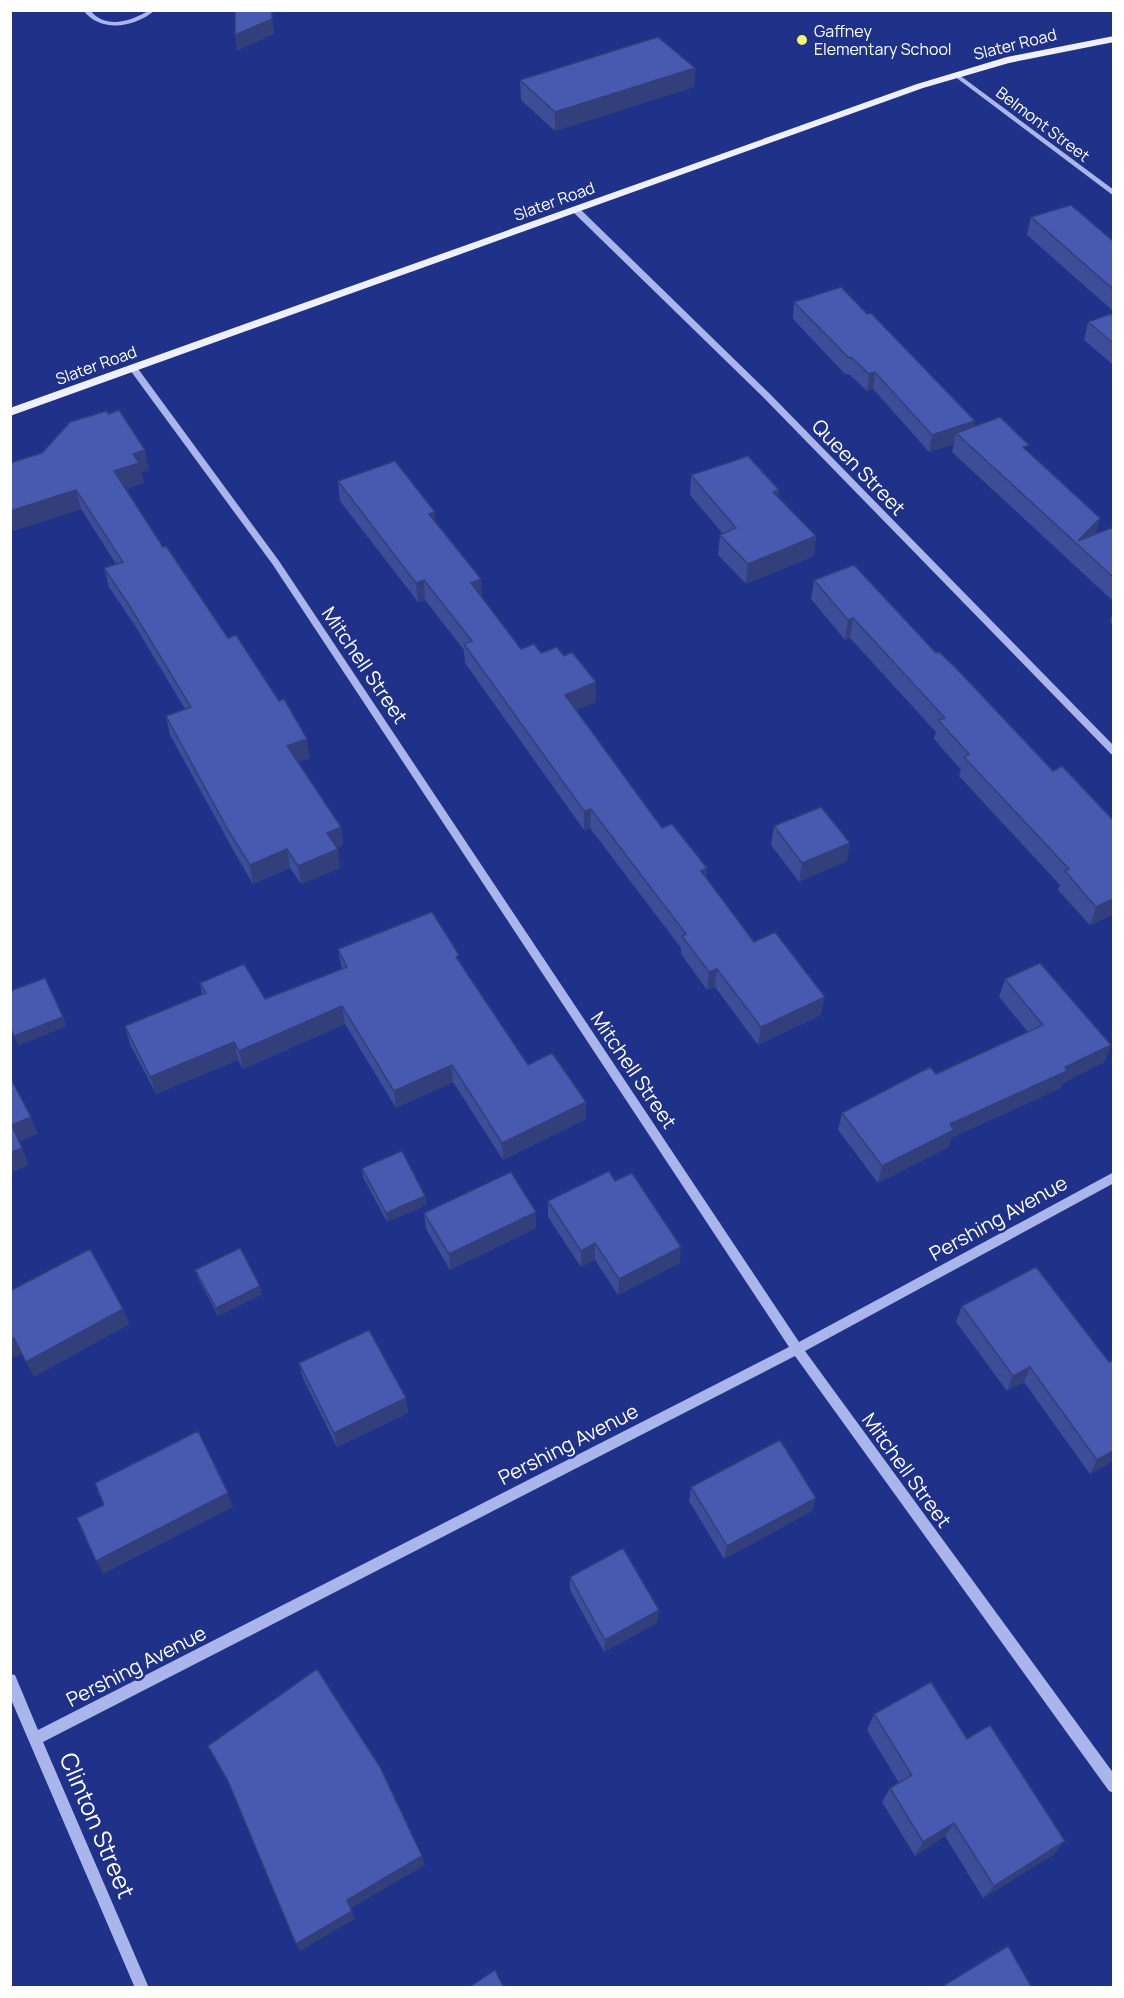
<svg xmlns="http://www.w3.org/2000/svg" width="1124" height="1998" font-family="Manrope,sans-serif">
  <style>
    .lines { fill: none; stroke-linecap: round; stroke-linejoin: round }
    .minor { fill: #aab6eb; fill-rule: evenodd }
    .major { fill: #eef0fe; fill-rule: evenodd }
    .wall { fill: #3e4d97 }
    .shaded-wall { fill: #323f7b }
    .building { fill: #485ab0; stroke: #323f7b; stroke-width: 1.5 }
    .poi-dot { fill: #f8f66a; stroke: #1f3188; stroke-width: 2 }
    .labels { text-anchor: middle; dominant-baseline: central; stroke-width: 5; stroke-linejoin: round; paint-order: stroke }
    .far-poi-label { font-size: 16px; fill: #fff; stroke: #1f3188; text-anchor: start }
    .far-street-label { font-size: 16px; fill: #fff; stroke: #1f3188 }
    .street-label { font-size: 20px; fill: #fff; stroke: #1f3188 }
    .near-street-label { font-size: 24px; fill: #fff; stroke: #1f3188 }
  </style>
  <rect width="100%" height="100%" fill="#1f3188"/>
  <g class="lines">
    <!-- minor -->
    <path class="minor" d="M83,10H90C101,25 121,24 136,17C144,14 147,10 155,10C135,28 100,33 83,10Z
      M954,74H958L1114,190V196L954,76Z
      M572,207H578L769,393L1114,746V755L1111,754L763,397L572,211Z
      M130,366H136L279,561L799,1342L1114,1172V1183L805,1351L1114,1774V1793L1109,1791L795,1356L43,1742L149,1988H135L10,1697V1674L15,1675L38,1730L789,1347L273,565L130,370Z"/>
    <!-- major -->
    <path class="major" d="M1114,36V42L1009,63L923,88L10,416V408L917,84L1007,57Z"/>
  </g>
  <!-- wall -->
  <path class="wall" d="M695,68L694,87L555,131L521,100L520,80Z
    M1031,217L1113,241V311L1027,235Z
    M794,302L974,427L1027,451L1096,534L1113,527V601L952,452L954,444L929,452L873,389L867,391L850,375L845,374L793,319Z
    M1113,313V365L1084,340L1088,322Z
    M10,463L149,470L141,473L144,483L126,489L163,547L310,758L298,762L341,827L343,845L337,848L340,868L301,884L290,868L253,884L232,848L170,735L166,716L185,709L134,624L109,587L104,568L116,564L81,509L10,532Z
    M691,475L778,497L816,536L814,556L746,584L718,555L720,535L723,534L690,495Z
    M338,481L436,522L481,579L482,598L521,649L541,653L564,656L596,682V702L576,710L662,828L707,868L706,878L754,942L821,1015L758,1045L715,987L707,990L681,954V948L590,828L584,830L465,663L464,650L425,600L418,602L340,501Z
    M814,580L936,653L1053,771L1113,820V915L1090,925L1058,890L1060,885L959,776L961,770L934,739L936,732L850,638L845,640L811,599Z
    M1113,611V625L1110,622Z
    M774,826L847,861L799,882L771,845Z
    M338,949L459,962L528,1065L586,1119L503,1160L453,1082L396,1108L345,1024L243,1069L238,1060L156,1094L130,1044L125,1026L202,994L200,983L265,999L342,970Z
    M1005,979L1111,1045L1104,1062L1063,1083L1061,1088L951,1138L949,1147L878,1183L838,1130L842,1113L936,1074L1028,1032L999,997Z
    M362,1168L425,1196L426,1205L387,1222L363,1177Z
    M615,1181L680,1263L618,1295L595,1260L581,1267L548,1217V1201Z
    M536,1212V1228L450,1270L426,1229L424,1213Z
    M195,1270L262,1294L218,1316L198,1278Z
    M962,1306L1109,1362L1113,1360V1461L1090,1474L1024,1382L1007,1391L956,1322Z
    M299,1363L406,1398L408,1413L337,1447L303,1378Z
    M691,1487L812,1511L724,1559L689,1501Z
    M570,1577L657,1623L604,1652L570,1590Z
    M874,1714L967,1739L1065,1841L1053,1855L983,1898L945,1836L915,1856L882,1802L890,1788L899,1783L867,1730Z"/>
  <!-- shaded-wall -->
  <path class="shaded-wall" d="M272,10L274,34L237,51L235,35Z
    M695,68L694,87L555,131V112Z
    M875,372L873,389L867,391L869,374Z
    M975,421L972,438L956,433L954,444L929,452L932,435Z
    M145,450L149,470L141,473L144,483L119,491L114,471L133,454Z
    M76,490L81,509L10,532V511Z
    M779,490L777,510L773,492Z
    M435,512L436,532L429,514Z
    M1100,518L1095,537L1078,541Z
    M816,536L814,556L746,584L748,564Z
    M481,579L482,599L471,583Z
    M424,580L425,600L418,602L416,583Z
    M853,618L850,638L845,640L848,620Z
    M596,682V702L565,714V695Z
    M307,739L310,758L290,765L287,746Z
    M591,809L590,828L584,830V811Z
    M341,827L343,845L329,851L327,833Z
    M850,843L847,861L799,882L802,863Z
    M287,849L290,868L253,884L250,865Z
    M338,849L340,868L301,884L298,866Z
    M707,868L705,887L701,871Z
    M1113,899V915L1090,925L1096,907Z
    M717,969L715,987L707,990L709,972Z
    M825,997L821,1015L758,1045L761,1027Z
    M342,1006L345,1024L243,1069L239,1051Z
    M63,1017L67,1026L18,1046L14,1036Z
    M234,1042L238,1060L156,1094L150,1077Z
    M1111,1045L1104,1062L1063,1083L1061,1088L951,1138L949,1147L878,1183L882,1166L950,1124Z
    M452,1065L453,1082L396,1108L394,1091Z
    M586,1102V1119L503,1160L502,1143Z
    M31,1117L38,1134L19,1142L12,1125Z
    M22,1148L29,1165L10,1173V1153Z
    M425,1196L426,1205L387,1222L386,1213Z
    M536,1212V1228L450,1270L449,1254Z
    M595,1243V1260L581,1267V1251Z
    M681,1247L680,1263L618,1295L619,1279Z
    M260,1286L262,1294L218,1316L216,1308Z
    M123,1309L130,1324L34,1377L26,1362Z
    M14,1338L22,1353L10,1359V1340Z
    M1030,1367L1024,1382L1007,1391L1013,1376Z
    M406,1398L408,1413L337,1447L334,1433Z
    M1113,1451V1461L1090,1474L1097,1460Z
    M228,1493L233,1507L103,1574L96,1561Z
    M816,1498L812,1511L724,1559L727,1546Z
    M659,1610L657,1623L604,1652L605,1640Z
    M954,1823L945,1836L915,1856L923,1842Z
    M1065,1841L1053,1855L983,1898L994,1886Z
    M422,1856L425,1865L350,1909L347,1900Z
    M352,1911L355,1919L300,1951L296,1944Z"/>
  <!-- building -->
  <path class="building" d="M235,10H272V19L235,35Z
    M658,37L695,68L555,112L520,80Z
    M1071,205L1113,241V289L1031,217Z
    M841,287L867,314L871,313L975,421L932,435L875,372L869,374L852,358L848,357L794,302Z
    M1113,313V343L1088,322Z
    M119,410L145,450L133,454L139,463L114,471L163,547L166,546L228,638L236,635L279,701L284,699L307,739L287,746L341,827L327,833L338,849L298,866L287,849L250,865L228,830L166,716L191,707L129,605L104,568L123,562L76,490L10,511V463L42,453L70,422L106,411L109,414Z
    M1000,417L1029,445L1023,447L1100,518L1078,541L1113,527V577L956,433Z
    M748,456L779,490L773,492L816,536L748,564L720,535L736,528L691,475Z
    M395,461L435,512L429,514L481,579L471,583L521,649L534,644L541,653L557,647L564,656L572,652L596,682L565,695L662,828L672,824L707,868L701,871L754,942L775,932L825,997L761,1027L717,969L709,972L682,936L686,934L591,809L584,811L464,644L472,641L424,580L416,583L338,481Z
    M854,565L936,653L939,652L956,668L1053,771L1062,766L1113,820V899L1096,907L1065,871L1069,869L964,757L969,754L938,720L945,718L853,618L848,620L814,580Z
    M821,807L850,843L802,863L774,826Z
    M432,912L459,955L456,957L528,1065L552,1053L586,1102L502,1143L452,1065L394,1091L342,1006L239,1051L234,1042L150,1077L125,1026L206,993L200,983L244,964L265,999L347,967L338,949Z
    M1040,963L1111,1045L1065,1067L1067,1071L950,1124L954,1130L882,1166L842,1113L930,1067L936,1074L1043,1025L1005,979Z
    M45,978L63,1017L14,1036L10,1027V991Z
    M10,1077L31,1117L12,1125L22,1148L10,1153Z
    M402,1151L425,1196L386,1213L362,1168Z
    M609,1171L615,1181L632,1173L681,1247L619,1279L595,1243L581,1251L548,1201Z
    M511,1172L536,1212L449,1254L424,1213Z
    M240,1248L260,1286L216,1308L195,1270Z
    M90,1249L123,1309L26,1362L14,1338L10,1340V1291Z
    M1036,1267L1109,1362L1113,1360V1451L1097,1460L1030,1367L1013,1376L962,1306Z
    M369,1330L406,1398L334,1433L299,1363Z
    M198,1431L228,1493L96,1561L77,1518L104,1505L95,1483Z
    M780,1440L816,1498L727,1546L691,1487Z
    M623,1548L659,1610L605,1640L570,1577Z
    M317,1669L380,1767L422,1856L347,1900L352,1911L296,1944L228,1781L208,1746Z
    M931,1682L967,1739L990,1725L1065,1841L994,1886L954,1823L923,1842L890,1788L912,1775L874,1714Z
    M1008,1946L1032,1988H944L943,1986Z
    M495,1970L504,1988H468Z"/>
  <!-- markers -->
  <circle class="poi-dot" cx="802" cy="40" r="6"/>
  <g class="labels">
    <!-- far-poi labels -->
    <g class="far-poi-label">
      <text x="814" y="31">Gaffney<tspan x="814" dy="18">Elementary School</tspan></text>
    </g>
    <!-- far-street labels -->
    <g class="far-street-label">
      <text transform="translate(1015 44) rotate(-14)">Slater Road</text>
      <text transform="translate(1043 124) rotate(37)">Belmont Street</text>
      <text transform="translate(554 201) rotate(-20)">Slater Road</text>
      <text transform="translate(96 365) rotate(-20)">Slater Road</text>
    </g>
    <!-- street labels -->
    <g class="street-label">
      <text transform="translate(859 467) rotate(46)">Queen Street</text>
      <text transform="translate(365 665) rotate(56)">Mitchell Street</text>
      <text transform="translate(634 1070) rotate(56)">Mitchell Street</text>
      <text transform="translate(998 1218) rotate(-29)">Pershing Avenue</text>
      <text transform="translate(568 1444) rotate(-27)">Pershing Avenue</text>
      <text transform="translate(907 1470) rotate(54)">Mitchell Street</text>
      <text transform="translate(136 1666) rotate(-27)">Pershing Avenue</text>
    </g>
    <!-- near-street labels -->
    <g class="near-street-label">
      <text transform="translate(98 1825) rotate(67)">Clinton Street</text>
    </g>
  </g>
  <!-- border -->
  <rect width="1124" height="1998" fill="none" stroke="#ffffff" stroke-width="24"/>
</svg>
